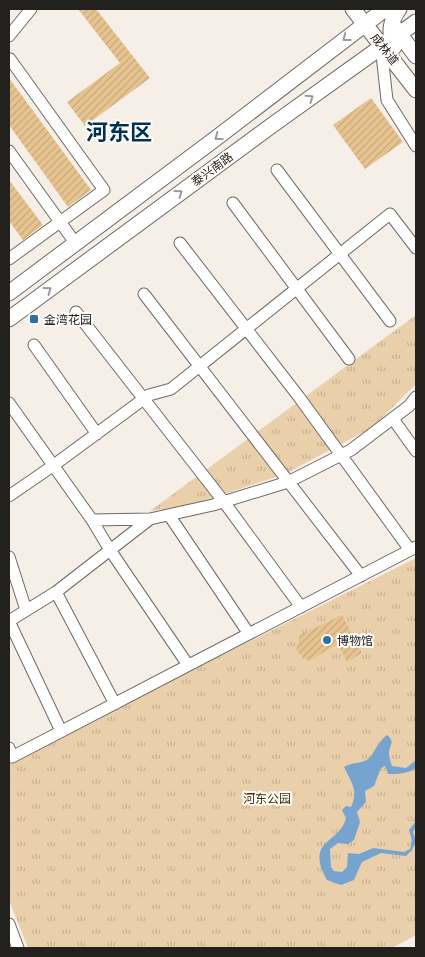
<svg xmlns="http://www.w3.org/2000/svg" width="425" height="957" font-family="Manrope,'Noto Sans SC',sans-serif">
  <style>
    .grass { fill: url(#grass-tufts) }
    .water { fill: #77a4cf }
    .building { fill: url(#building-hatch) }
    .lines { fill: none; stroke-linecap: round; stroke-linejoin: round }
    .minor-casing { stroke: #6f6a63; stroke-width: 13 }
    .major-casing { stroke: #6f6a63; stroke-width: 17 }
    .minor { stroke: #fff; stroke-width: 11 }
    .major { stroke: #fff; stroke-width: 15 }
    .oneway { stroke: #9c9b9a }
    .poi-dot { fill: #2e6fa5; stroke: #fffdf9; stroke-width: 2 }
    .labels { text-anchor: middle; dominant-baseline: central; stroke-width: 4; stroke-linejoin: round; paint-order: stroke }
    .street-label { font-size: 12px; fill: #23211e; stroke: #fffdf9 }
    .poi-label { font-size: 12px; fill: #23211e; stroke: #fffdf9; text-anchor: start }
    .park-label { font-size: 12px; fill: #483004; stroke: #fffdf9 }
    .town-label { font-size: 22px; font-weight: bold; fill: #003154; stroke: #fffdf9 }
  </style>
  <defs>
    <pattern id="grass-tufts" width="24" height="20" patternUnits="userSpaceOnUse" patternTransform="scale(1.25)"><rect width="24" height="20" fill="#e9d0ab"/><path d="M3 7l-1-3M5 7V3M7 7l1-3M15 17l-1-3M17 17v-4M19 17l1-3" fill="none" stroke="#c8b293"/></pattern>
    <pattern id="building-hatch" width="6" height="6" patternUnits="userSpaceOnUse" patternTransform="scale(1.25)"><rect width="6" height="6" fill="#e7c48f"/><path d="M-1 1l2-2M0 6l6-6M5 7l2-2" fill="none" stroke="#c6a87b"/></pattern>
  </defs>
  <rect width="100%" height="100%" fill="#f5efe7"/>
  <!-- grass -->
  <path class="grass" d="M416,315V384L373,427L285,474L184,507L150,511Z
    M416,558V935L392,948H28L9,900V762Z"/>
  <!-- water -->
  <path class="water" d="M387,735C396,742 389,744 389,754C389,757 391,763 392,766L406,768L416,760V768C407,774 398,774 388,774L385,766L381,768L374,786L365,791L366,802L357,812L360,822L354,840L348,844L338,843L330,849L331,867L334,871L342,872L347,867L348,853L359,854L373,848L404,852L410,849L412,841L409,830L416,821V827L413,832L416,841L412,850L406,856L381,853L362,862L354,880L341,885L327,880C304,839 340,844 346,818L342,810L346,806L351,807C359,791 351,782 344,767C353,762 359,764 367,760C373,757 377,742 387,735Z"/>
  <!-- building -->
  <path class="building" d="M78,9H96L150,78L85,126L67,102L120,63Z
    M9,78L91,190L68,207L9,125Z
    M371,98L403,142L365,169L333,125Z
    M9,180L43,225L23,240L9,221Z
    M342,615L362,653L347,662L338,644L309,661L296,651L300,635Z"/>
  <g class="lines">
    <!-- minor casing -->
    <g class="minor-casing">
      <path id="minor" d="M9,36L31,9
        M381,46L387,100L416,146
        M9,151L76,244
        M277,170L390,321
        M233,203L349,359
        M180,243L299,397L410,550
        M9,259L104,190L10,59
        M144,294L361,576
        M76,312L224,502L301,607
        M34,345L97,434
        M9,403L92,520L150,519L213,505L288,482L351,450L409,406L416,397
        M393,419L416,451
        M9,496L54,465L149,395L171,389L390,214L416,248
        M169,515L249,634
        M92,520L110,550L188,665
        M9,557L26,610
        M56,592L115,704
        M9,621L56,592L150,519
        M9,621L61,731
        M9,748L12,757L416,547
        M9,924L18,948"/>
    </g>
    <!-- major casing -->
    <g class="major-casing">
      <path id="major" d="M353,9L416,90
        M393,25L416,56
        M394,47C389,32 390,21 399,9
        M9,293L215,139L385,9
        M9,319L271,126L416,22"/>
    </g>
    <!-- minor -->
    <use href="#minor" class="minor"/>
    <!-- major -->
    <use href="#major" class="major"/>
  </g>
  <!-- one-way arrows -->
  <defs><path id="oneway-chevron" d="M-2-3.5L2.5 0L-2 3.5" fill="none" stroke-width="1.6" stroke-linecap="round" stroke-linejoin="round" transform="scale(1.25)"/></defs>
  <g class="oneway">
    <use href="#oneway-chevron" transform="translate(346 38) rotate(142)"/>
    <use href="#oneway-chevron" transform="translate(310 98) rotate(-35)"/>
    <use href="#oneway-chevron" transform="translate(218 137) rotate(143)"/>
    <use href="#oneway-chevron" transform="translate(179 193) rotate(-36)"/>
    <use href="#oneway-chevron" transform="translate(48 290) rotate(-36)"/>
  </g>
  <!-- markers -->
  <g class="poi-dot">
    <rect x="29" y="314" width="10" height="10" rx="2.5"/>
    <circle cx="327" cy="640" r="5"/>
  </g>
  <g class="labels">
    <!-- street labels -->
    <g class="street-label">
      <text transform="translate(385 49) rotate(52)">成林道</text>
      <text transform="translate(212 169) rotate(-36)">泰兴南路</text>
    </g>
    <!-- poi labels -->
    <g class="poi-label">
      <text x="44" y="319">金湾花园</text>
      <text x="337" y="640">博物馆</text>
    </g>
    <!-- park labels -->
    <g class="park-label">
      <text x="267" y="798">河东公园</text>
    </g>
    <!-- town labels -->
    <g class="town-label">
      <text x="119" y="132">河东区</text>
    </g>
  </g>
  <!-- border -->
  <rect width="425" height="957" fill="none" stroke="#23211e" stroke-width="20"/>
</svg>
